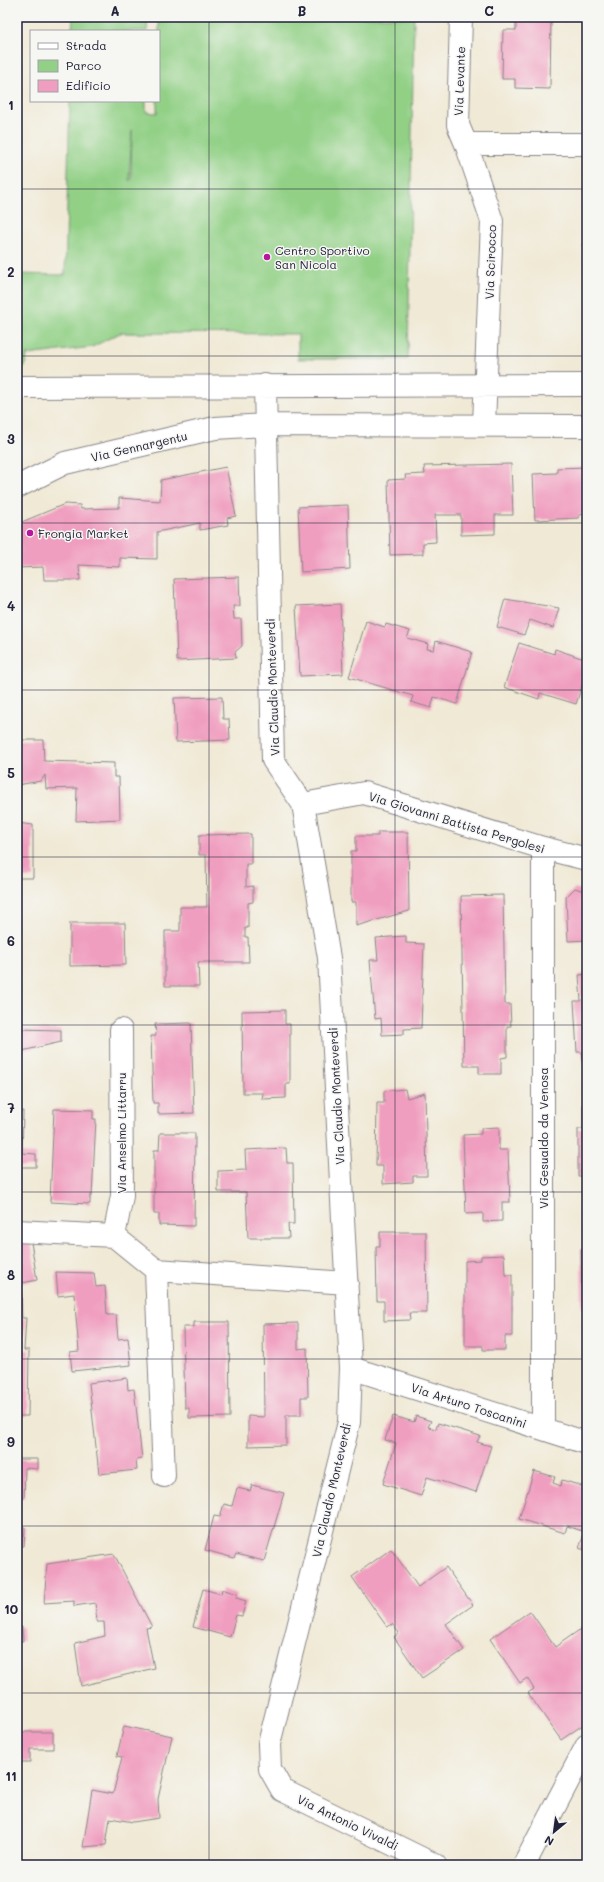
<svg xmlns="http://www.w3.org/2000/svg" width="604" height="1882" font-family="Mali,sans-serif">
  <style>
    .green { fill: #92d086; stroke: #5a7960; fill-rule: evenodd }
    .building { fill: #f09ebf }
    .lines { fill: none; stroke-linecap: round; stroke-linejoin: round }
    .minor-casing { stroke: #898688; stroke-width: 24 }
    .minor { stroke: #fff; stroke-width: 22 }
    .grid { fill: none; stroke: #22223b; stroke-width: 1; stroke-opacity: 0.55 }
    .poi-dot { fill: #b5179e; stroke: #f6f6f2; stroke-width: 1.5 }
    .labels { text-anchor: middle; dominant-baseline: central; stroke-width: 3; stroke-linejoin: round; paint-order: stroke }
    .street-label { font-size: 12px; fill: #22223b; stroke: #f6f6f2 }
    .poi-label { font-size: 12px; fill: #22223b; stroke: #f6f6f2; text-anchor: start }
    .neatline { fill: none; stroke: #22223b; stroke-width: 1.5 }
    .grid-label { font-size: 13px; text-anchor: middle; font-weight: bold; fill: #22223b }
  </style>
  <rect width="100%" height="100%" fill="#f6f6f2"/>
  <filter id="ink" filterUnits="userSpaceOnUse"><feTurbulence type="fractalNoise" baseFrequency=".025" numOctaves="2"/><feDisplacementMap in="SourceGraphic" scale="8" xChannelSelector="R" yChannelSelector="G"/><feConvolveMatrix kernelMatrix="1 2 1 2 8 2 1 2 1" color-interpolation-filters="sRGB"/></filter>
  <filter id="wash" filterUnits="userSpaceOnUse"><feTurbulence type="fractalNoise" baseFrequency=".012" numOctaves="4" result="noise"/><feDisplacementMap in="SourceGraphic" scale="16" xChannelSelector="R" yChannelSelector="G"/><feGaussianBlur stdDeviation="0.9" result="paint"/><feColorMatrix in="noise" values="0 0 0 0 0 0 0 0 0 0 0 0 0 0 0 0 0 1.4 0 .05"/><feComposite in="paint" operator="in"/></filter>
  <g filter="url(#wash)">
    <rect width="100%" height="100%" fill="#f0e9d5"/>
    <!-- green -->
    <path class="green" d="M73,17H148L147,31H72Z
      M159,17H414L408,359H298V334L120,333L92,347L27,355L25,366H17V274L65,275L70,101H146V112L157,113V101H159ZM132,130L131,180H129Z"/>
    <g id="blocks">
      <!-- building -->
      <path class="building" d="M516,17H551L550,89L515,88V79H502L503,30H516Z
        M587,242V253L582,245Z
        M511,464L513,515H495V534L461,535V515H435L436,542L423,543V554L390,555L388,480L406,479L405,475L425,474L424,466Z
        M226,467L236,516L227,518L228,525L200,530V523L157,532V559L120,558V567L79,565L80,580H44L43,567L17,568V524L65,504L80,505L81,509L119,508V498L160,501L161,480Z
        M587,467V514L579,515V518L535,520L533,474L557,473V468Z
        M348,505L350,569L301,572L298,507Z
        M239,577L240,606H233L234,619H241L242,646L235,652L236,658L177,661L174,579Z
        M505,599L559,608L553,628L530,620L524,635L497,627Z
        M340,604L343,674L300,676L296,606Z
        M366,621L385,627L386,624L410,631L407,638L428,644L427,649L434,650L436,641L472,652L457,704L434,697L431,708L411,702L413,696L349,677Z
        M519,643L554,654L555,649L587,660V670L576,704L540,693L539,699L504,687Z
        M222,697L223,719H229L230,740L176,742L174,698Z
        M17,740H43L44,761L114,763V777H119L120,819L76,821L77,788L46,789L45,775L41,781L17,785Z
        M17,823L33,825V878H17Z
        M378,832H408L409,911L356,926V902H351V851H356V836H378Z
        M251,834V864H246V887L253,886V902L248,903V928H245V937H248L249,962H198L199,986H165V931H180V907H207L206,855H199V835Z
        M575,888L587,892V940L568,941L566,897Z
        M503,895L505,1004H510L511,1026H507V1057L501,1058V1074H479V1066H464L461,896Z
        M70,923H125L126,965L70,966Z
        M406,936V943L424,944L421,1028L404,1029V1034L382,1035L381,1018L375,1019L370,960H378L376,938Z
        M587,974V1067H584L582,1052H577L574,1001H581L579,975Z
        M285,1010V1024H290V1084H286V1098L262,1099L263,1093H243L242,1011Z
        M191,1023L194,1113L158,1114V1103H153L151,1036H156L155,1024Z
        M17,1029L61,1030V1042L22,1051L17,1050Z
        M405,1089L407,1098L425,1093L427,1176H413V1182L383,1184V1166H376L377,1103H384V1091Z
        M583,1104H587V1202H583V1176H578V1129H583Z
        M54,1109L93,1110V1119H96L92,1196L90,1195V1204L50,1202Z
        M17,1111H23L22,1153L36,1154V1167H17Z
        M499,1127V1150H508L510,1202H502V1221L483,1222V1213L466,1214L463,1135L481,1134V1128Z
        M160,1133H195L194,1226L159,1225V1214H154V1150H159Z
        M286,1148L287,1163H293L294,1224H288L289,1238H248L246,1192H218V1171L246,1170L245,1150Z
        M380,1232H426L427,1313H409L410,1320L384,1321V1301H377L376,1246H380Z
        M17,1242H31L37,1280L22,1283L17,1259Z
        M581,1249H587V1309H582Z
        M504,1255L505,1275H512V1336H505V1350H483V1346H465V1261L481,1260V1256Z
        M56,1272L94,1273L96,1287L105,1286L107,1315H116L118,1339L128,1338L131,1365L72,1371L70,1352L79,1351L74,1294L58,1296Z
        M17,1291H21L22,1318H26L24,1350H29L28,1416H17Z
        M194,1322H229L230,1417L189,1418V1408H185L183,1327H194Z
        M298,1323V1349L307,1348L308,1397H301V1415H286V1445L248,1446V1416L264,1417L263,1324Z
        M127,1378L128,1390L134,1389L142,1459L136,1460L137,1470L99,1474L89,1383Z
        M393,1416L414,1422L416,1416L431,1421L428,1427L436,1429L438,1423L480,1436L477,1442L491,1446L476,1492L427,1477L421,1496L383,1484L396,1443L385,1440Z
        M17,1459H38V1469L25,1468L24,1498L17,1499Z
        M534,1471L555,1477L553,1483L561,1486L562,1480L585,1487L583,1492L587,1493V1551L579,1548L585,1532L567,1526L565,1533L519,1519Z
        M252,1485L284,1493L264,1561L236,1554L234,1558L205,1550L214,1516L220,1517L224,1504L232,1506L237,1488L250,1491Z
        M17,1527H25L24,1546H17Z
        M391,1549L418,1587L446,1567L473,1605L446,1624L464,1650L422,1678L394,1637L399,1633L392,1624L387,1627L352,1577Z
        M114,1554L152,1627L146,1628L154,1668L81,1686L75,1643L105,1636L104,1622H97L95,1603L74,1606V1601L44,1603L47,1564Z
        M203,1589L221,1594L222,1589L237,1594L236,1598L246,1601L242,1616L236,1615L230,1637L193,1627Z
        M530,1611L555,1647L585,1626L587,1630V1687L585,1688L587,1691V1722L561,1740L528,1693L534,1689L527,1678L520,1683L490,1639Z
        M17,1627H22L23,1641H17Z
        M124,1726L172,1736L158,1799L159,1818L133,1822L110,1818L106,1845L83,1847L92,1790L113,1794L122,1757L117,1756Z
        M17,1732H53V1749H30V1762H17Z"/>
    </g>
  </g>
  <g filter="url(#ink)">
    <use href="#blocks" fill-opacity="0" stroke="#898688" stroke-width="1"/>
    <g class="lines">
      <!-- minor casing -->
      <g class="minor-casing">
        <path id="minor" d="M461,17L458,125L466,144
          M265,385L273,760L303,804L329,958L351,1368L349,1422L269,1744L270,1769L282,1790L435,1865
          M17,387L587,385
          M484,425L492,221L466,144H587
          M17,487L65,463L215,428L266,425L587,426
          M303,804L364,793L543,848L587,859
          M543,848V1429
          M17,1231L114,1236L156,1270L347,1283
          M114,1236L122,1196L121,1030
          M156,1270L164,1476
          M351,1368L587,1443
          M524,1865L587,1745"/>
      </g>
      <!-- minor -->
      <use href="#minor" class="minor"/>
    </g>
  </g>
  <!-- grid -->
  <path class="grid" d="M209,17V1865M395,17V1865M17,189H587M17,356H587M17,523H587M17,690H587M17,857H587M17,1025H587M17,1192H587M17,1359H587M17,1526H587M17,1693H587"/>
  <!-- markers -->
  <g class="poi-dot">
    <circle cx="267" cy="257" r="4"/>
    <circle cx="30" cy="533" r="4"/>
  </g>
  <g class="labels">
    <!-- street labels -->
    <g class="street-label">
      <text transform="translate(459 81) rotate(-88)">Via Levante</text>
      <text transform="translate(490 262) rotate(-88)">Via Scirocco</text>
      <text transform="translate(139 446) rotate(-13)">Via Gennargentu</text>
      <text transform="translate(272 687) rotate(-92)">Via Claudio Monteverdi</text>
      <text transform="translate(457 822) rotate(17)">Via Giovanni Battista Pergolesi</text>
      <text transform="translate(336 1096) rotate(-93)">Via Claudio Monteverdi</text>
      <text transform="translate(121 1133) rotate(-90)">Via Anselmo Littarru</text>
      <text transform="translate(543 1138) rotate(-90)">Via Gesualdo da Venosa</text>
      <text transform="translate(469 1405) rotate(18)">Via Arturo Toscanini</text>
      <text transform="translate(331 1490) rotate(-77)">Via Claudio Monteverdi</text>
      <text transform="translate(348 1822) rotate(26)">Via Antonio Vivaldi</text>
    </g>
    <!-- poi labels -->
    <g class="poi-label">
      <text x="275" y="250">Centro Sportivo<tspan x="275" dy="14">San Nicola</tspan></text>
      <text x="38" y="533">Frongia Market</text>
    </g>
  </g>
  <!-- margin -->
  <rect width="604" height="1882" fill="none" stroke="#f6f6f2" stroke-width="44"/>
  <!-- legend -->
  <rect x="30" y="30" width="130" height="72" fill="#f6f6f2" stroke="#a1a1a9"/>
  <rect x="38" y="43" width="20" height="6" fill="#ffffff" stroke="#a1a1a9"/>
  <text x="66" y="50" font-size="12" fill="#22223b">Strada</text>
  <rect x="38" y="60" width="20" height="12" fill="#92d086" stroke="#a1a1a9"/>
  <text x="66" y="70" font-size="12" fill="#22223b">Parco</text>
  <rect x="38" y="80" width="20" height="12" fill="#f09ebf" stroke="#a1a1a9"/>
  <text x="66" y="90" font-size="12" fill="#22223b">Edificio</text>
  <!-- north arrow -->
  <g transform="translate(554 1832) rotate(209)" stroke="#f6f6f2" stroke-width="3" paint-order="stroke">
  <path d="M0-3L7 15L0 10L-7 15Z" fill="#22223b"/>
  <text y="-6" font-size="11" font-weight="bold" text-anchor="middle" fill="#22223b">N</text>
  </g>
  <rect x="22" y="22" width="560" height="1838" class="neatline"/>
  <g class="grid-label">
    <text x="115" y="16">A</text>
    <text x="302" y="16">B</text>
    <text x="489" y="16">C</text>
    <text x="11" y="110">1</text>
    <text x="11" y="277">2</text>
    <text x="11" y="444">3</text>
    <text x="11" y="611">4</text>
    <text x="11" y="778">5</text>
    <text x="11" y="946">6</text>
    <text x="11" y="1113">7</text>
    <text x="11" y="1280">8</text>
    <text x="11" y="1447">9</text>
    <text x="11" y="1614">10</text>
    <text x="11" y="1781">11</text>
  </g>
</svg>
